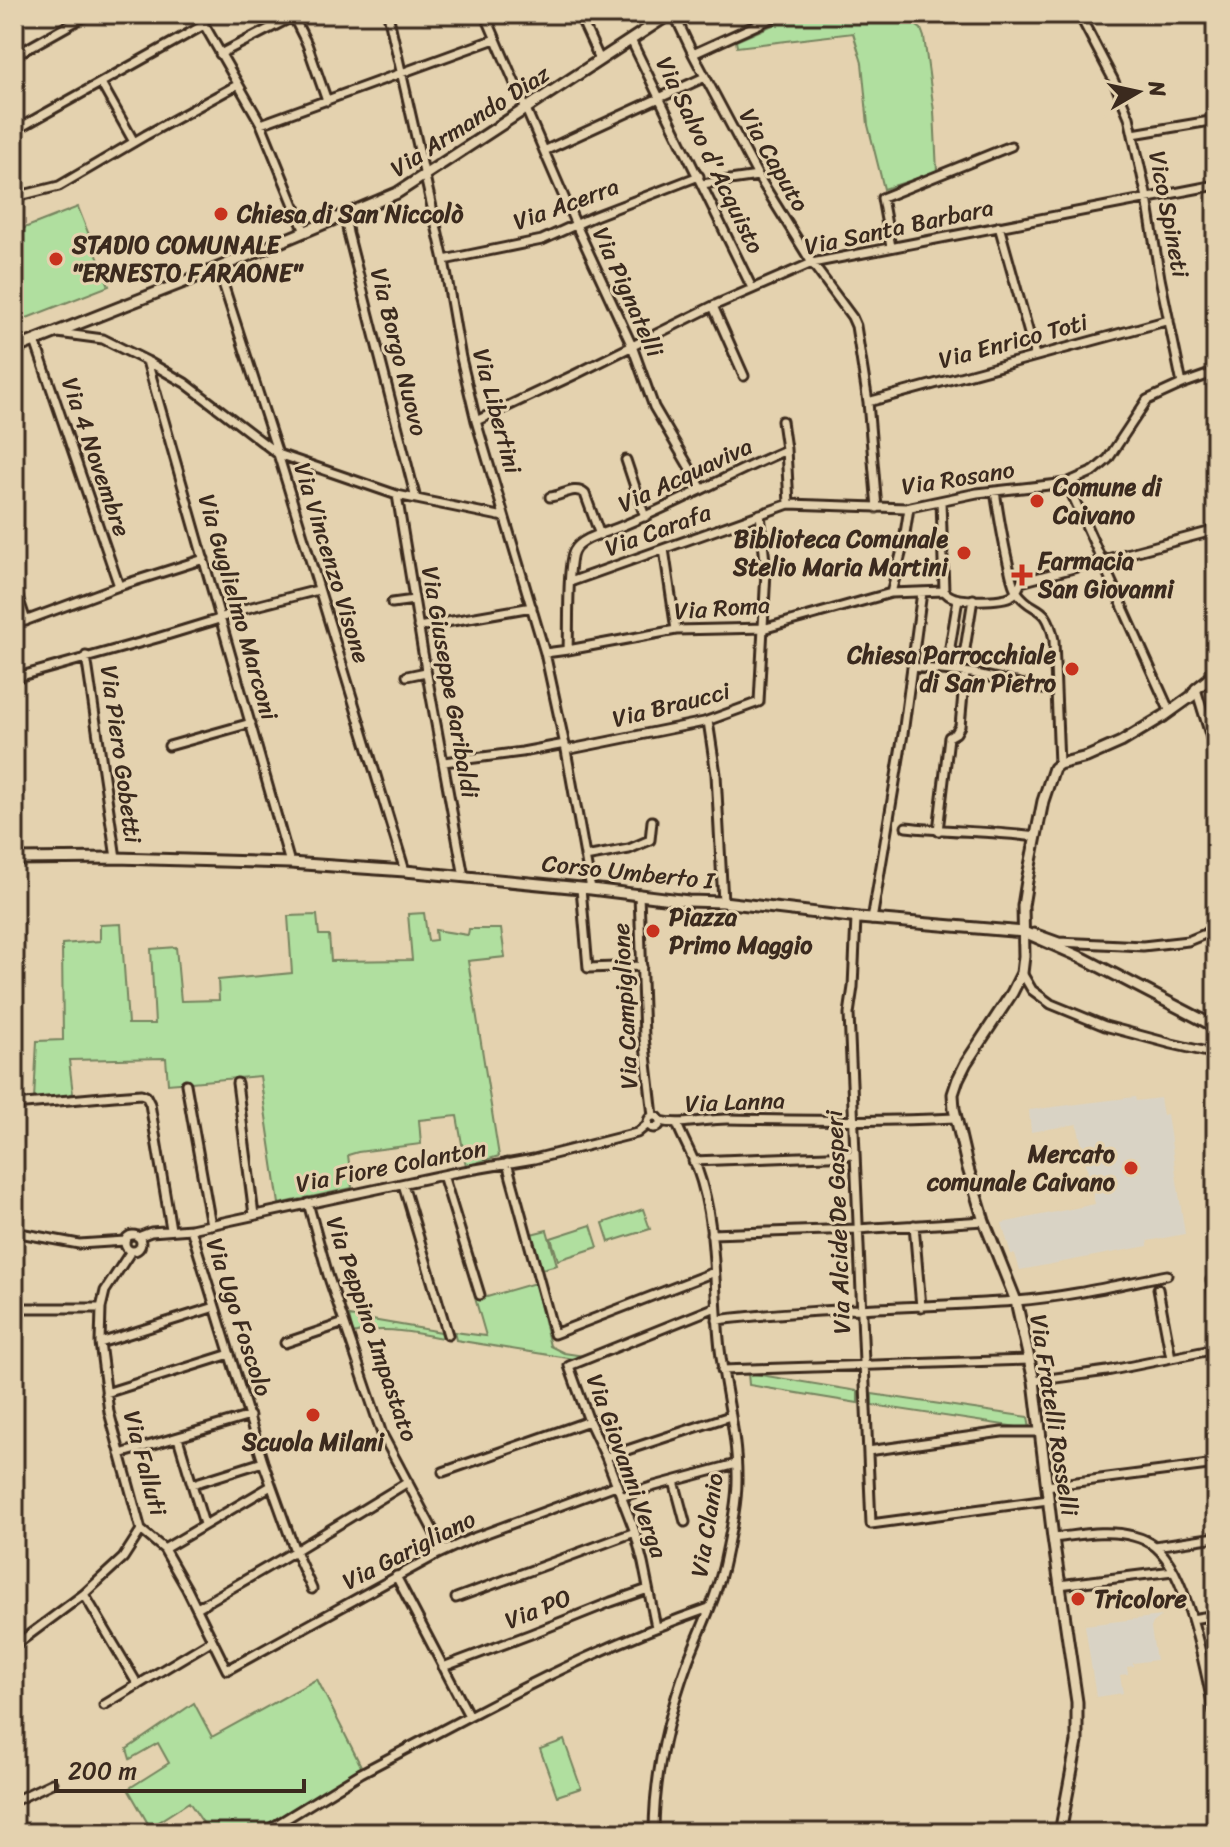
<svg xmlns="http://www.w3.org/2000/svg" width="1230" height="1847" font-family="Sriracha,sans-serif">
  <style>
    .built { fill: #d9d3c5 }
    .green { fill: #b0df9f; stroke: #76845e; stroke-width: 2 }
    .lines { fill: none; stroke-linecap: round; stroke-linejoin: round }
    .street-casing { stroke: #3b2a1e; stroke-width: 13 }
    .secondary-casing { stroke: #3b2a1e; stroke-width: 15 }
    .street { stroke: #e4d2af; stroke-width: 7 }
    .secondary { stroke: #e4d2af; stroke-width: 9 }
    .poi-dot { fill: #c8321e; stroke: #e4d2af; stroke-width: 3 }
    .labels { text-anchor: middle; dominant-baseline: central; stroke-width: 6; stroke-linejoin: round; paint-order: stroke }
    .street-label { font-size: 24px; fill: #3b2a1e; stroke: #e4d2af }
    .poi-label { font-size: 24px; font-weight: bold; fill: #3b2a1e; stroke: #e4d2af; text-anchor: start }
  </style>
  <rect width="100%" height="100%" fill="#e4d2af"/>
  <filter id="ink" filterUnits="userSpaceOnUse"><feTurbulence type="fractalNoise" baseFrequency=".0125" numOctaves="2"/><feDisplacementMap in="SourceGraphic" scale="16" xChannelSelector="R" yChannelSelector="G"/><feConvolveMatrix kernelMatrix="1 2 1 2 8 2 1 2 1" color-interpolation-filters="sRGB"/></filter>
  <g filter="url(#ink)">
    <!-- built -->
    <path class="built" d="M1135,1097L1136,1101L1160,1098L1163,1115L1167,1114L1185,1234L1148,1241V1246L1020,1270L1015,1254H1011L1002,1223L1095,1204L1077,1124L1031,1132L1029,1110Z
      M1162,1616L1153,1623L1151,1628L1156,1660L1133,1663V1666L1127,1667L1128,1674L1120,1675L1123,1693L1096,1697L1085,1625Z"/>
    <!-- green -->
    <path class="green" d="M798,14H875L889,20L914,24L921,29L924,37L934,111L937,172L884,189L868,125L862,63L853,33L737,47L736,41Z
      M78,207L109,286L14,323V232Z
      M424,913L428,941L436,940L435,930L468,935L469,929H501L505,957L468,961L499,1156L466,1166L457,1116L419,1120L421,1144L358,1152L348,1155L352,1188L279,1204L260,1076L168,1084L166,1058L69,1060L73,1094L34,1100L37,1041L63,1040L62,944L100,941V925L121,924L128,1024H155L151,949L176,947L181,1001L219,1000L218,980L292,973L288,916L317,915L319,935H329L331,961L412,960L408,914Z
      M643,1209L650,1229L609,1242L603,1223Z
      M591,1225L598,1247L558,1260L551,1238Z
      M547,1230L557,1265L542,1269L531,1234Z
      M535,1283L550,1346L564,1353L584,1356L574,1359L456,1340L454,1332L486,1336L475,1298L487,1297Z
      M349,1316L441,1332L443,1338C414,1333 382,1325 353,1334Z
      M748,1373L858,1391V1403L749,1385Z
      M872,1394L1028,1417L1030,1429L872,1405Z
      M317,1679L362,1768L256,1833H210L189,1802L150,1827L128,1789L169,1763L158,1743L130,1759L127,1749L194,1703L212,1737Z
      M564,1740L581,1788L557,1796L540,1749Z"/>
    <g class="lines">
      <!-- street casing -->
      <g class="street-casing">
        <path id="street" d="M198,14L261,124L305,232
          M388,14L444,260L461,358L476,421L545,653L566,750L591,889
          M485,14L576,225L632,346L654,407L702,489
          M579,14L600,60
          M674,14L693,54L758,176L812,263L852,317L856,326L868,402L877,508
          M1079,14L1113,79L1129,117L1147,198L1160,278L1182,384
          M293,16L307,44L327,101
          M631,40L752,288
          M220,54L298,14
          M693,54L781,14
          M14,56L89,14
          M101,83L134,142
          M261,124L495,39
          M14,131L204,25
          M1133,134L1216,120
          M544,151L705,77
          M14,178L23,195L59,186L146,135L237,85
          M702,184L758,176
          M345,215L348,233L416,499
          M999,226L1035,355
          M891,247L882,198L1011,146
          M444,260L542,240L595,216L699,176
          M218,268L278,454L405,871
          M713,306L744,376
          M58,333L103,339L147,361L185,383L278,454L397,495L504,517
          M35,341L119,586
          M147,361L290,863
          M868,402L1169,320
          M476,421L574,375L713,306L812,263L1216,185
          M782,421L786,449L789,504
          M626,460L645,517
          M1067,483L1170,712
          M995,491C999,517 1003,542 1009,567C1011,575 1012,585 1017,592C1034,616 1046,600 1054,640L1059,764
          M397,495L423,653L464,877
          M550,497C562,496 575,485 585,494L600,535
          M941,501L944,591
          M664,549L676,630
          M570,582L789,504L906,508L977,493L1067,483L1094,471L1108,459L1147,400L1182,384L1216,372
          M14,585L26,621
          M891,593L903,546L909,508
          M958,599L950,647C953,655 960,656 965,649L973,599
          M392,603L414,600
          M14,625L119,586L204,559
          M418,627L532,607
          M568,650L676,630L766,628L891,593L944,591C948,595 949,596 955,598C967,601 1005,602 1014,594C1016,592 1020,585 1021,582L1216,530
          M545,653L568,650C569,632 567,563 574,551C581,538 604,533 617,528C675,505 729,474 786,450
          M86,656L116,858
          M912,667L972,673L1042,689H1056
          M407,676L426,672
          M14,678L157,638L216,620L240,610L318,590
          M1196,689L1216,754
          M708,721L716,774L723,902
          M169,746L251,723
          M566,750L704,722L759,702L766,571L760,514
          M444,762L522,752L565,744
          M14,824L20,859
          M906,827C949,832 993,831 1036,837
          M938,831L949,737L956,733L960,726L965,672
          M585,857L629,849L650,840L652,821
          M581,888L588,968L642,966
          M639,894L644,1037L653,1116
          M856,918L853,987L849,1014L871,1524L1048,1500
          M872,920L903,734L922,592
          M1034,933L1059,942L1143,946L1188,941L1205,934L1216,923
          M1022,973L1032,990L1051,1004L1105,1026L1172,1044L1216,1054
          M237,1083L254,1215
          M186,1084L211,1225
          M14,1105L114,1096L141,1094L146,1096L150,1104L171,1229
          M648 1122a6 6 0 1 1 12 0a6 6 0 1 1-12 0Z
          M660,1121C682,1126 705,1119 727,1119C804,1120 879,1122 955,1118
          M693,1161L854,1155
          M507,1163L554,1334L714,1272
          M443,1175L480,1295
          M403,1184L448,1335
          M308,1203L328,1275L382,1434L444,1551
          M914,1225L921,1307
          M191,1229L263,1462L295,1551L312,1589
          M14,1232L79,1244L125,1241
          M711,1234L857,1229L984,1221
          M125 1243a8 8 0 1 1 16 0a8 8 0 1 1-16 0Z
          M138,1237L151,1232L191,1229L452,1173L534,1159L637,1133L648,1124
          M131,1251L105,1291L101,1308L100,1343L109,1412L141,1530L164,1549L187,1589L227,1670L438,1554L473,1538L616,1485
          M1211,1280L1216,1313
          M1158,1289L1171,1358
          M14,1308H101
          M717,1320C816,1308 916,1308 1016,1301C1067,1297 1117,1285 1167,1275
          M100,1343L215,1307
          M285,1343L344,1323
          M722,1370L1030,1360
          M1034,1381L1107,1371L1216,1349
          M106,1393L230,1354
          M178,1438L204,1524
          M868,1451L1002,1432H1040
          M120,1454L250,1416
          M606,1457L730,1416
          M443,1472L589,1421
          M674,1481L685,1522
          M193,1484L263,1462
          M1046,1486L1216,1464
          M621,1497L651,1487L736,1464
          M1053,1538C1080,1535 1107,1529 1133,1536C1141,1538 1150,1542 1156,1547C1189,1575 1207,1679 1216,1722
          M1155,1546L1216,1537
          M164,1549L271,1486
          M1059,1585L1173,1571
          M84,1594L138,1685
          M456,1598L635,1532
          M197,1608L295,1551L408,1482
          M1192,1619L1216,1615
          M656,1627L643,1563L635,1532L606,1457L589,1421L569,1366L716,1307
          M14,1646L84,1594L123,1558L141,1530
          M443,1667L531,1634L611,1602L648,1589
          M104,1705L211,1641
          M469,1716C547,1675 625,1637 709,1608
          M14,1801L52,1783
          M263,1833L361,1773L469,1716L396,1576
          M654,1833C654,1774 668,1716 688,1661C701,1628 718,1594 725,1559C730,1534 737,1506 737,1481C738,1437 725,1392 720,1349C713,1289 718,1225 697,1168C691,1153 683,1139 677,1124"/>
      </g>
      <!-- secondary casing -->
      <g class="secondary-casing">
        <path id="secondary" d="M14,349L194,278L397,193L670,14
          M14,859L116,858L290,863L405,871L591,889L688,901L723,902L859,918L1024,932L1083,958L1216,1027
          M1060,1833L1077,1742V1702L1053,1538L1034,1381L1016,1301L984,1221L967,1165L954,1109L953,1094L958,1079L966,1063L1012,993L1022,973L1024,956L1023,906L1027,881L1043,801L1054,768L1059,764L1087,757L1121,742L1164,716L1192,696L1196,689L1216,673"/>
      </g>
      <!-- street -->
      <use href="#street" class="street"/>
      <!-- secondary -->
      <use href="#secondary" class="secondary"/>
    </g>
  </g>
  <!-- markers -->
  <g class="poi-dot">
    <circle cx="221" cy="214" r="8"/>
    <circle cx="56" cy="259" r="8"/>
    <circle cx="1037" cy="501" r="8"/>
    <circle cx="964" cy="553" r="8"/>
    <path d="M1018 563h8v8h8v8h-8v8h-8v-8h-8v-8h8z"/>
    <circle cx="1072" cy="669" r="8"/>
    <circle cx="653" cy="931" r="8"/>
    <circle cx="1131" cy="1168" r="8"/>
    <circle cx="313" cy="1415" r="8"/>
    <circle cx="1078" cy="1599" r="8"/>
  </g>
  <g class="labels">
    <!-- street labels -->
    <g class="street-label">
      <text transform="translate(470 121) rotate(-33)">Via Armando Diaz</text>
      <text transform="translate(710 155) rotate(64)">Via Salvo d'Acquisto</text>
      <text transform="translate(774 160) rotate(60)">Via Caputo</text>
      <text transform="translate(566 204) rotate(-20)">Via Acerra</text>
      <text transform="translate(1169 214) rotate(79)">Vico Spineti</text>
      <text transform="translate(899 227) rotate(-12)">Via Santa Barbara</text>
      <text transform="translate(628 292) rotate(66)">Via Pignatelli</text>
      <text transform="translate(1013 341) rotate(-15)">Via Enrico Toti</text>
      <text transform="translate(399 352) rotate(76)">Via Borgo Nuovo</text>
      <text transform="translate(497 411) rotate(75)">Via Libertini</text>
      <text transform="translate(96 457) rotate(71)">Via 4 Novembre</text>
      <text transform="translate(685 475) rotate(-25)">Via Acquaviva</text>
      <text transform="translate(958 478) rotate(-9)">Via Rosano</text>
      <text transform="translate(658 530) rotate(-20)">Via Carafa</text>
      <text transform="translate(332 563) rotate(73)">Via Vincenzo Visone</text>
      <text transform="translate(238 607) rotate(74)">Via Guglielmo Marconi</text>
      <text transform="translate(722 608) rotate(-4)">Via Roma</text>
      <text transform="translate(450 682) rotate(80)">Via Giuseppe Garibaldi</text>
      <text transform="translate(671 705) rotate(-14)">Via Braucci</text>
      <text transform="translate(121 754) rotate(82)">Via Piero Gobetti</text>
      <text transform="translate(628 872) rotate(6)">Corso Umberto I</text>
      <text transform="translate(625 1006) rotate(-93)">Via Campiglione</text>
      <text transform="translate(735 1102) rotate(-2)">Via Lanna</text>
      <text transform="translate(391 1166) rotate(-11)">Via Fiore Colanton</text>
      <text transform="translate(838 1222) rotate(-92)">Via Alcide De Gasperi</text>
      <text transform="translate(239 1317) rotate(72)">Via Ugo Foscolo</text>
      <text transform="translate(372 1329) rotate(71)">Via Peppino Impastato</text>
      <text transform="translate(1054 1415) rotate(81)">Via Fratelli Rosselli</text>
      <text transform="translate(145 1463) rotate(75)">Via Falluti</text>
      <text transform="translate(627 1466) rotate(70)">Via Giovanni Verga</text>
      <text transform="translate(707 1525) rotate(-81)">Via Clanio</text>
      <text transform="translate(409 1550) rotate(-27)">Via Garigliano</text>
      <text transform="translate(538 1609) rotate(-22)">Via PO</text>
    </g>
    <!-- poi labels -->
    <g class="poi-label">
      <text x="237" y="214">Chiesa di San Niccolò</text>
      <text x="72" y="245">STADIO COMUNALE<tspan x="72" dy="28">"ERNESTO FARAONE"</tspan></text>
      <text x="1053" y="487">Comune di<tspan x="1053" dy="28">Caivano</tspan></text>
      <text x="948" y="539" text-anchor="end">Biblioteca Comunale<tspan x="948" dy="28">Stelio Maria Martini</tspan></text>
      <text x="1038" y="561">Farmacia<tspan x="1038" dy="28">San Giovanni</tspan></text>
      <text x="1056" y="655" text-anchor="end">Chiesa Parrocchiale<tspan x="1056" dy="28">di San Pietro</tspan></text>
      <text x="669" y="917">Piazza<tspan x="669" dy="28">Primo Maggio</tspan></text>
      <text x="1115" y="1154" text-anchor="end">Mercato<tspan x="1115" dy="28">comunale Caivano</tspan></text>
      <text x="313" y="1442" text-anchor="middle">Scuola Milani</text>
      <text x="1094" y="1599">Tricolore</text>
    </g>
  </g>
  <!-- margin -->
  <rect width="1230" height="1847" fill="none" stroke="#e4d2af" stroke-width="48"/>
  <rect x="24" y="24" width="1182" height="1799" fill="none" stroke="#3b2a1e" stroke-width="3" filter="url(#ink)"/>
  <!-- north arrow -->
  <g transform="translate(1138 92) rotate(81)" stroke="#e4d2af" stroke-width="6" paint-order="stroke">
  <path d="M0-6L14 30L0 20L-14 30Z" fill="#3b2a1e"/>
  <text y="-12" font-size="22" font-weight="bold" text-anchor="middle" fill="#3b2a1e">N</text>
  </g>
  <!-- scale -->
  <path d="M56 1779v12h248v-12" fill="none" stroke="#3b2a1e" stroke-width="4"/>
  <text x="68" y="1779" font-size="24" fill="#3b2a1e" stroke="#e4d2af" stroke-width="6" paint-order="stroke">200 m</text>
</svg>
